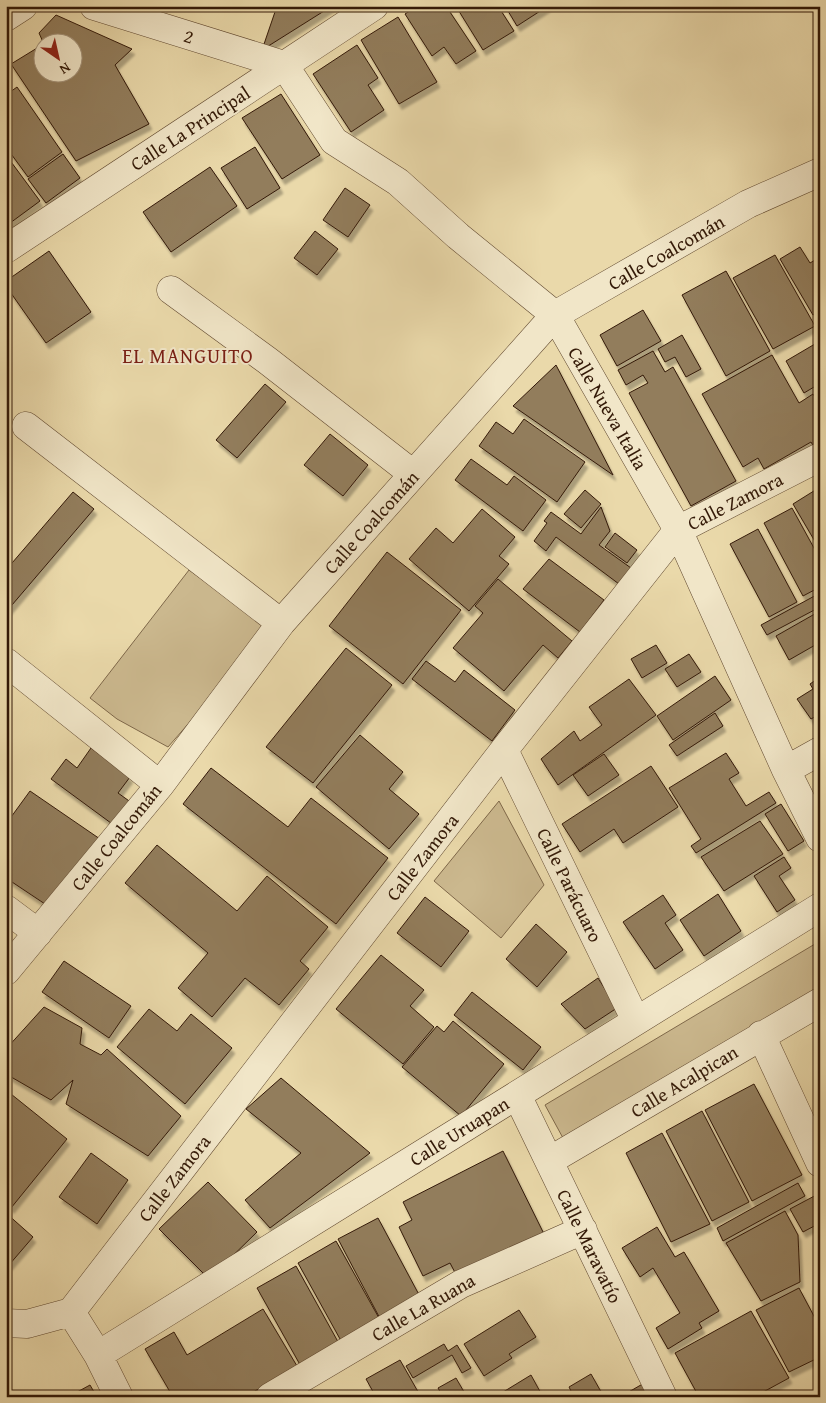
<svg xmlns="http://www.w3.org/2000/svg" width="826" height="1403" font-family="'Gentium Book Plus',serif">
  <style>
    .green { fill: #cbb88e; stroke: #7f684a }
    .building { fill: #927d5c; stroke: #331907; filter: url(#shadow) }
    .lines { fill: none; stroke-linecap: round; stroke-linejoin: round }
    .minor-casing { stroke: #614930; stroke-width: 29 }
    .minor { stroke: #f1e6c8; stroke-width: 28 }
    .labels { text-anchor: middle; dominant-baseline: central; stroke-width: 4; stroke-linejoin: round; paint-order: stroke }
    .street-label { font-size: 19px; fill: #331907; stroke: #f1e6c8 }
    .neighbourhood-label { font-size: 20px; letter-spacing: 1px; fill: #7a1f14; stroke: #f1e6c8 }
  </style>
  <defs>
    <filter id="shadow"><feDropShadow dx="3" dy="5.5" stdDeviation="1" flood-color="#0004"/></filter>
  </defs>
  <rect width="100%" height="100%" fill="#ead9aa"/>
  <filter id="stains"><feTurbulence type="fractalNoise" baseFrequency=".004" numOctaves="4"/><feColorMatrix values="0 0 0 0 .2 0 0 0 0 .09 0 0 0 0 .02 0 0 0 .5 -.17"/></filter>
  <radialGradient id="worn" r=".72"><stop offset=".6" stop-color="#630" stop-opacity="0"/><stop offset="1" stop-color="#630" stop-opacity=".3"/></radialGradient>
  <!-- green -->
  <path class="green" d="M189,570L271,629L168,747L117,719L90,698Z
    M499,801L544,885L501,938L434,881Z
    M820,941V995L563,1138L545,1105Z"/>
  <!-- building -->
  <path class="building" d="M277,6H332L262,50Z
    M417,6H446L476,51L456,64L444,47L432,56L405,14Z
    M461,6H498L514,31L483,50L457,8Z
    M505,6H548L517,26Z
    M56,15L132,49L115,65L149,124L76,161L11,64L42,45V72H72V42H43L39,33Z
    M398,17L437,82L399,104L361,40Z
    M357,45L378,78L368,85L384,110L351,132L313,74Z
    M17,87L62,152L28,177L6,147V95Z
    M281,94L320,155L282,179L242,118Z
    M255,147L280,188L247,209L221,168Z
    M63,154L80,178L46,203L28,179Z
    M6,155L40,201L6,226Z
    M210,167L237,206L171,252L143,212Z
    M345,188L370,205L348,237L323,220Z
    M315,231L338,249L317,275L294,258Z
    M800,247L810,263L820,257V311L813,315L780,259Z
    M49,251L91,312L46,343L6,286V281Z
    M775,255L815,326L773,349L733,278Z
    M726,271L770,351L726,376L682,295Z
    M643,310L661,341L617,366L600,335Z
    M682,335L701,369L686,377L675,357L665,362L658,349Z
    M820,341V398L814,387L804,393L786,361Z
    M653,351L665,372L673,367L736,481L691,506L629,393L648,383L643,375L626,385L618,370Z
    M772,355L799,403L813,394L820,405V447L815,449L811,442L764,469L758,458L743,467L702,394Z
    M556,365L613,475L513,406Z
    M265,384L286,402L237,458L216,440Z
    M524,419L585,462L557,502L479,446L496,422L513,434Z
    M330,434L368,465L343,496L304,465Z
    M471,459L507,485L514,476L546,500L523,531L455,480Z
    M817,489L820,494V550L793,504Z
    M585,490L601,504L581,528L564,514Z
    M73,492L94,509L6,612V570Z
    M601,507L610,531L599,545L631,568L619,584L556,537L546,551L534,541L547,523L544,521L551,512L581,534Z
    M792,508L820,559V587L803,596L764,523Z
    M482,509L515,537L499,556L509,564L469,611L409,559L436,528L453,543Z
    M758,529L797,602L769,617L730,544Z
    M615,533L637,550L627,563L605,547Z
    M387,552L461,610L403,684L329,626Z
    M549,559L604,600L580,632L523,589Z
    M498,579L572,641L558,658L543,645L504,691L453,648L483,613L475,606Z
    M820,593V607L767,635L761,625Z
    M820,611V650L817,644L789,660L776,636Z
    M656,645L667,663L642,678L631,659Z
    M346,648L392,685L313,783L266,747Z
    M689,654L701,672L677,687L665,669Z
    M426,661L455,682L464,670L515,710L492,741L412,679Z
    M715,676L731,700L673,740L657,716Z
    M820,677V714L811,719L797,699L813,689L810,684Z
    M629,679L656,715L558,785L541,759L574,731L580,741L602,725L589,707Z
    M715,713L723,726L677,756L669,745Z
    M360,735L403,772L389,789L419,814L389,849L316,787Z
    M91,748L130,777L118,793L132,803L115,826L51,779L66,759L77,768Z
    M726,753L739,773L729,779L746,806L769,792L776,803L696,853L691,846L701,839L669,788Z
    M604,754L619,775L588,796L573,775Z
    M651,766L678,807L623,843L614,829L580,852L562,824Z
    M211,768L288,827L311,798L388,858L336,924L183,804Z
    M30,791L100,839L48,906L6,878V824Z
    M781,804L804,841L788,851L765,814Z
    M760,821L783,854L724,891L701,857Z
    M157,845L237,911L267,876L328,927L300,961L309,969L279,1005L245,978L212,1017L178,988L208,953L125,883Z
    M784,857L791,868L779,876L795,900L777,912L754,876Z
    M718,894L741,931L704,956L680,920Z
    M663,895L676,915L665,923L683,950L655,969L623,922Z
    M425,897L469,931L441,967L397,933Z
    M536,924L567,952L537,987L506,959Z
    M381,955L424,990L410,1006L434,1027L403,1064L336,1009Z
    M64,961L131,1006L109,1038L42,992Z
    M598,978L617,1008L585,1029L561,1004Z
    M472,992L541,1047L523,1070L454,1015Z
    M44,1007L82,1028L80,1044L101,1055L107,1049L181,1116L148,1156L66,1104L73,1080L51,1100L6,1074V1049Z
    M149,1009L177,1031L191,1014L232,1048L185,1104L117,1047Z
    M453,1021L504,1064L461,1116L402,1067L437,1026L444,1032Z
    M281,1078L370,1153L270,1228L245,1200L301,1153L246,1109Z
    M754,1084L802,1175L752,1201L705,1110Z
    M6,1090L67,1139L11,1208L6,1203Z
    M702,1111L749,1202L712,1221L666,1131Z
    M662,1133L710,1224L671,1242L626,1153Z
    M503,1151L547,1240L461,1284L450,1263L423,1276L399,1227L412,1220L403,1202Z
    M91,1153L128,1180L97,1224L59,1197Z
    M208,1182L257,1232L209,1279L159,1229Z
    M798,1183L805,1196L723,1241L717,1228Z
    M820,1193V1223L803,1232L790,1209Z
    M785,1211L798,1235L800,1282L761,1301L726,1243Z
    M6,1213L33,1237L9,1265L6,1262Z
    M378,1218L424,1304L384,1326L338,1239Z
    M657,1227L675,1257L684,1252L719,1311L699,1323L702,1328L668,1349L656,1328L680,1313L653,1268L640,1277L622,1248Z
    M336,1241L384,1327L345,1348L298,1263Z
    M296,1266L342,1349L303,1370L257,1288Z
    M799,1288L815,1318L820,1316V1357L789,1372L756,1310Z
    M263,1309L297,1366L245,1397H173L145,1349L174,1332L187,1355Z
    M519,1310L536,1337L509,1354L512,1358L484,1376L464,1344Z
    M751,1311L789,1378L754,1397H699L675,1353Z
    M444,1344L448,1351L457,1345L471,1368L462,1373L452,1355L413,1378L406,1366Z
    M400,1360L421,1397H376L366,1379Z
    M591,1374L604,1397H574L569,1387Z
    M531,1375L543,1397H495Z
    M456,1378L467,1397H443L438,1388Z
    M646,1382L654,1397H620Z
    M90,1385L97,1397H68Z"/>
  <g class="lines">
    <!-- minor casing -->
    <g class="minor-casing">
      <path id="minor" d="M94,6L284,65L334,141L398,182L458,236L555,315L678,530L786,770L820,838
        M6,17L23,6
        M6,249L374,6
        M171,290L268,361L413,474
        M26,426L281,623
        M6,662L160,785
        M504,750L636,1021
        M786,770L820,751
        M6,909L38,933
        M6,971L160,785L281,623L555,315L748,204L820,172
        M761,1035L820,1163
        M517,1095L663,1397
        M549,1161L820,1002
        M71,1312L504,750L678,530L820,457
        M71,1312L98,1355L119,1397
        M6,1323L27,1324L71,1312
        M98,1355L820,907
        M270,1397L461,1284L583,1230"/>
    </g>
    <!-- minor -->
    <use href="#minor" class="minor"/>
  </g>
  <g class="labels">
    <!-- street labels -->
    <g class="street-label">
      <text transform="translate(189 36) rotate(17)">2</text>
      <text transform="translate(190 128) rotate(-33)">Calle La Principal</text>
      <text transform="translate(666 252) rotate(-30)">Calle Coalcomán</text>
      <text transform="translate(608 408) rotate(60)">Calle Nueva Italia</text>
      <text transform="translate(735 501) rotate(-27)">Calle Zamora</text>
      <text transform="translate(371 522) rotate(-48)">Calle Coalcomán</text>
      <text transform="translate(116 837) rotate(-51)">Calle Coalcomán</text>
      <text transform="translate(422 857) rotate(-52)">Calle Zamora</text>
      <text transform="translate(570 885) rotate(64)">Calle Parácuaro</text>
      <text transform="translate(684 1081) rotate(-31)">Calle Acalpican</text>
      <text transform="translate(459 1131) rotate(-32)">Calle Uruapan</text>
      <text transform="translate(174 1178) rotate(-52)">Calle Zamora</text>
      <text transform="translate(590 1246) rotate(64)">Calle Maravatío</text>
      <text transform="translate(423 1307) rotate(-30)">Calle La Ruana</text>
    </g>
    <!-- neighbourhood labels -->
    <g class="neighbourhood-label">
      <text x="188" y="355">EL MANGUITO</text>
    </g>
  </g>
  <!-- margin -->
  <rect width="826" height="1403" fill="none" stroke="#ead9aa" stroke-width="25"/>
  <rect x="8" y="8" width="811" height="1388" fill="none" stroke="#331907" stroke-width="2.5"/>
  <rect x="12" y="12" width="801" height="1378" fill="none" stroke="#331907"/>
  <!-- north arrow -->
  <g transform="translate(58 58) rotate(146)"><circle r="24" fill="#f1e6c8" stroke="#a5947b"/>
  <path d="M0-4L9 19L0 12L-9 19Z" fill="#8f2418"/>
  <text y="-8" font-size="14" font-weight="bold" text-anchor="middle" fill="#331907">N</text>
  </g>
  <rect width="100%" height="100%" filter="url(#stains)"/>
  <rect width="100%" height="100%" fill="url(#worn)"/>
</svg>
